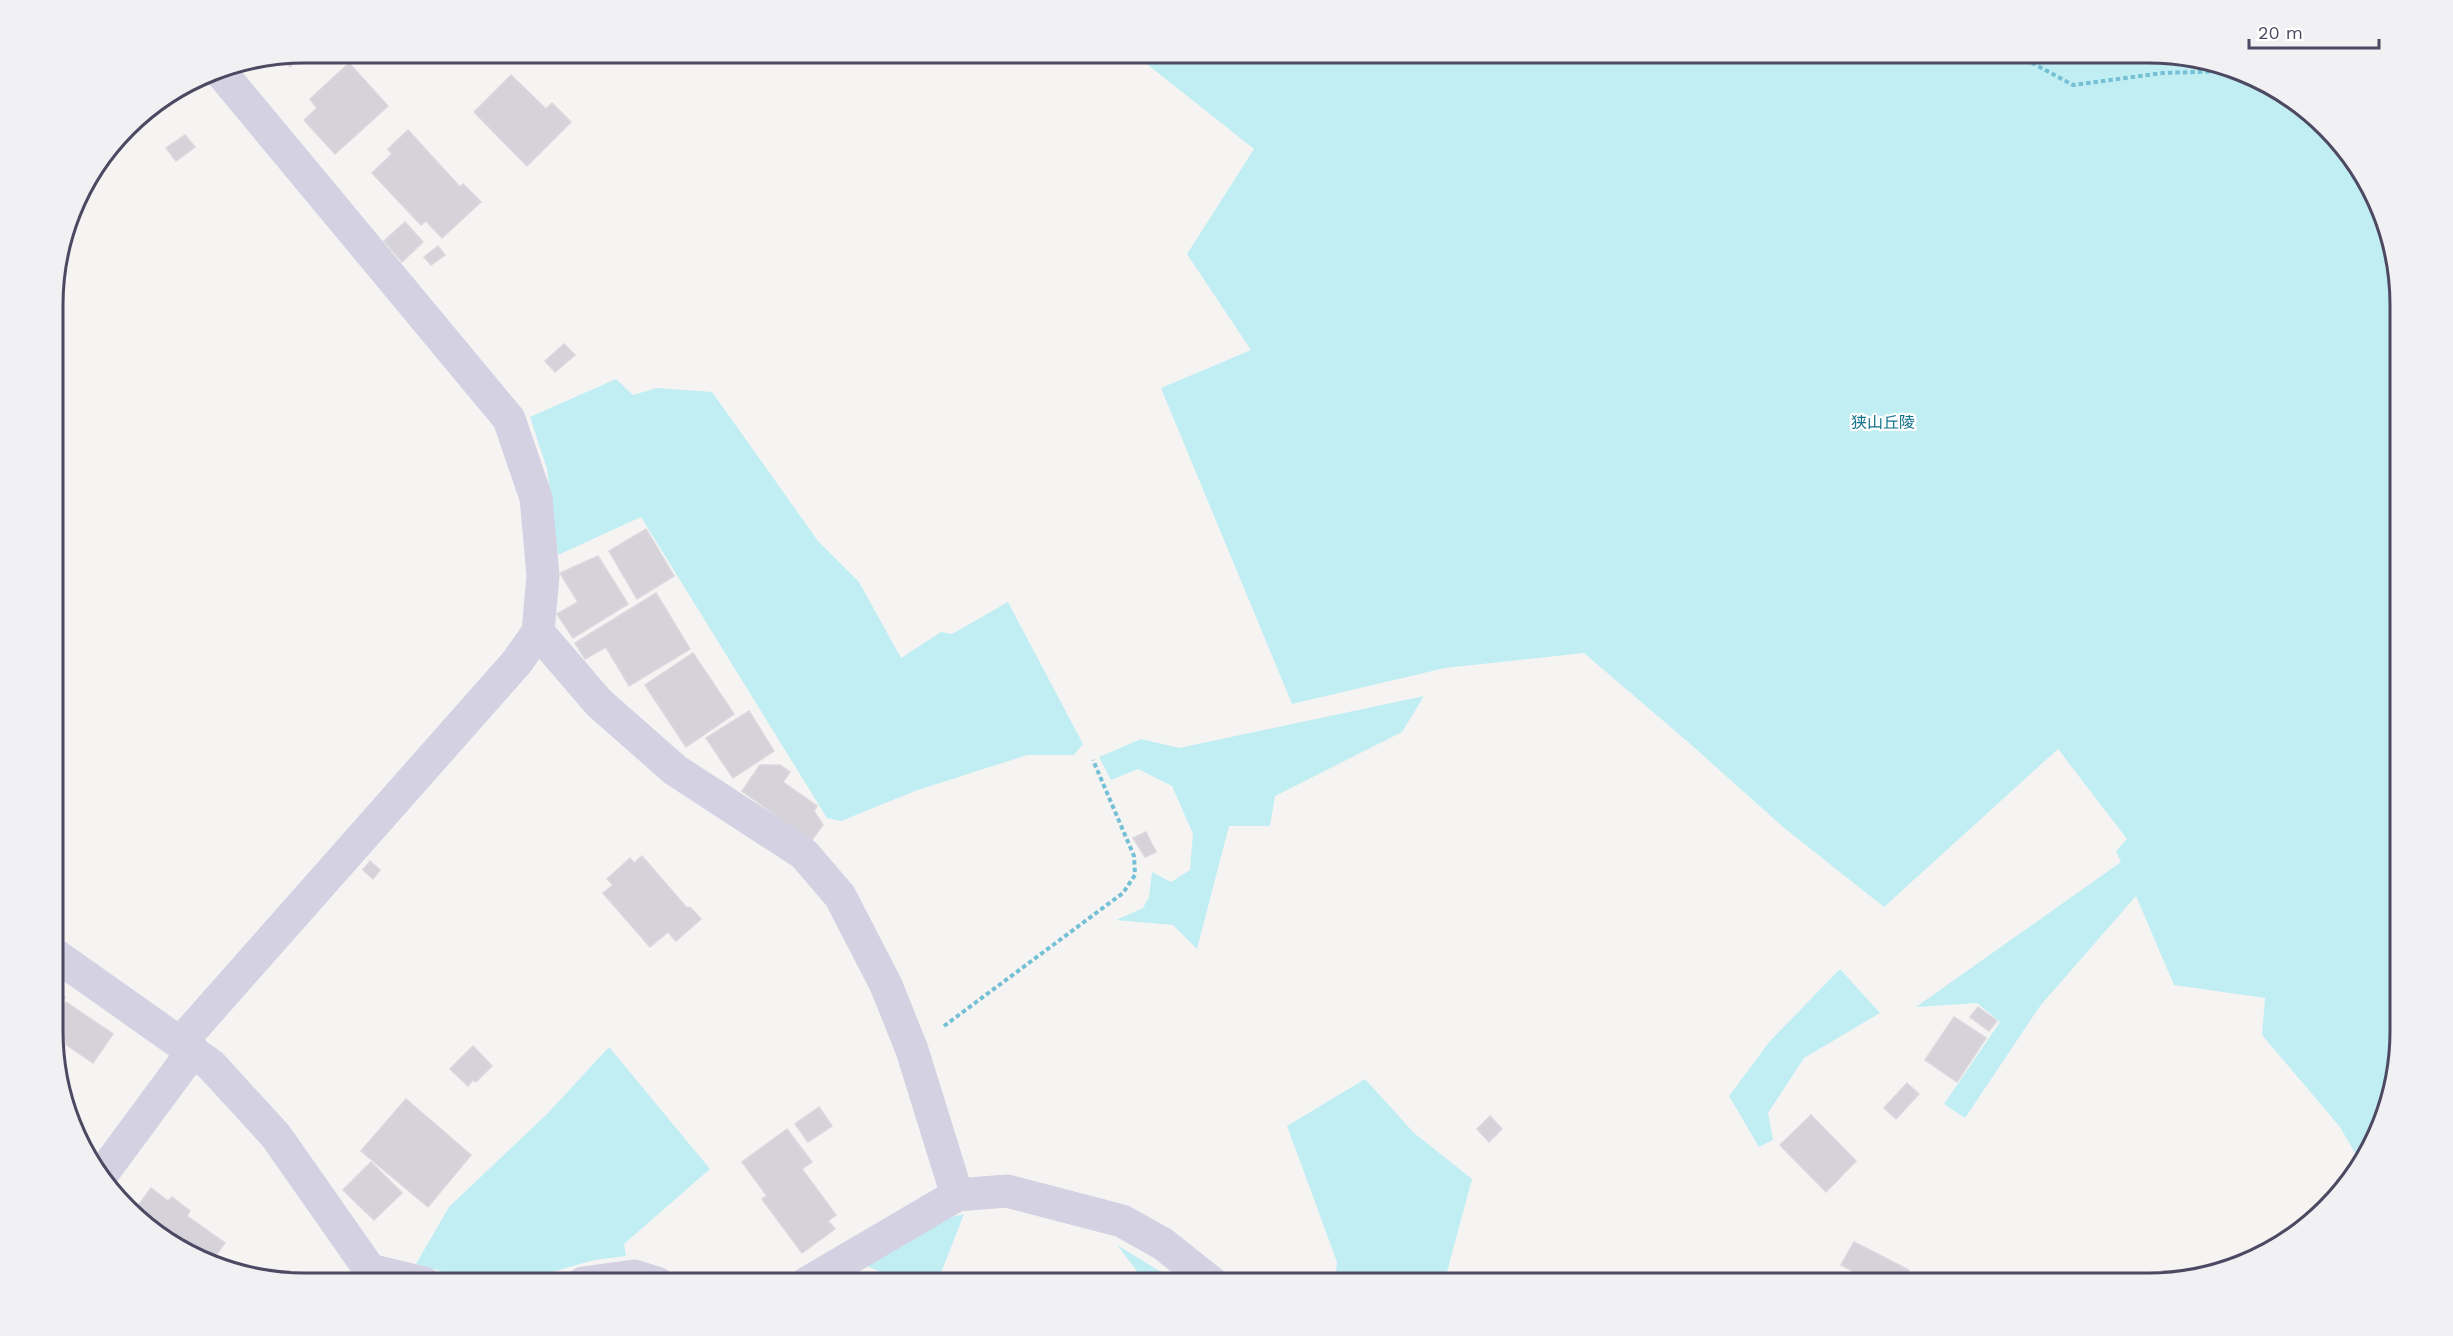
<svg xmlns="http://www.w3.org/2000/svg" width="2453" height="1336" font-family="'Work Sans','Noto Sans JP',sans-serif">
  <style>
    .green { fill: #c1eef3 }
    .building { fill: #d5d2da; stroke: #dad7de; stroke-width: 1.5 }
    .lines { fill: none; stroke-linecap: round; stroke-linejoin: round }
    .path { stroke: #75c0d5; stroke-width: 4; stroke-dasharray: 4.5 3; stroke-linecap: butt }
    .minor { stroke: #d4d1e3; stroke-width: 33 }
    .labels { text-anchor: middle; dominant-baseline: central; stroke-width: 4.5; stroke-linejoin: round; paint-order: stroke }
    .park-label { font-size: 16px; fill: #11728c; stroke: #fff }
    .rim { fill: none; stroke: #4e4962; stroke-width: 3 }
  </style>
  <rect width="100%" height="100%" fill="#f5f4f3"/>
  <!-- green -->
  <path class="green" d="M2148,52L2260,79L2315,115L2358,164L2398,272L2400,1031L2374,1143L2361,1163L2340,1127L2262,1035L2265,998L2174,985L2136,896L2040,1006L1965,1118L1944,1104L2000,1022L1977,1003L1916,1007L2121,862L2116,851L2127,839L2058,749L1884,907L1783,827L1688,742L1584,653L1445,668L1292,704L1161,388L1251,350L1187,254L1254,149L1133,53Z
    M616,379L633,395L657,388L712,392L818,541L859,582L901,658L941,632L952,634L1008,602L1083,744L1074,755H1027L915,791L841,821L827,818L641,517L558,555L547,469L530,417Z
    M1424,696L1402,732L1275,796L1270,826H1229L1197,949L1173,925L1116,920L1143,908L1149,897L1152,872L1171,882L1190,870L1193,834L1172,786L1138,769L1111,780L1099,757L1141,739L1179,748Z
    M1840,969L1880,1013L1804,1058L1768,1113L1773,1140L1759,1147L1729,1096L1770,1041Z
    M609,1047L710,1169L624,1244L626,1256L594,1260L514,1283H481L416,1264L449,1207L548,1113Z
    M1365,1079L1414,1133L1472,1179L1444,1283H1335L1337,1262L1287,1126Z
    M964,1214L937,1283H906L862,1264L940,1220Z
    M1117,1245L1163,1273L1166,1277L1162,1283H1146Z"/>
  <!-- building -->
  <path class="building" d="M305,52L290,67L281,57Z
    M349,63L388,106L335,154L304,120L317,108L310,99Z
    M511,75L546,109L552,103L571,122L527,166L474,112Z
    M408,130L460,187L463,184L481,202L442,238L426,221L421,225L372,173L392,154L388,149Z
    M185,135L195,147L176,161L166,148Z
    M405,222L423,242L402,262L384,241Z
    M438,246L445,255L431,265L424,257Z
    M564,344L575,355L555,372L545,361Z
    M646,529L674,576L637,599L609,551Z
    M598,556L628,604L573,638L557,614L578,602L560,573Z
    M656,593L690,649L629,686L606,647L585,659L575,643Z
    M693,653L734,714L686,747L645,685Z
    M749,711L774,751L733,778L706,738Z
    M760,765H780L790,772L783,782L817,806L814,811L823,825L811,841L742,791Z
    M1146,832L1156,852L1145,857L1133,838Z
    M642,856L687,908L690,907L701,919L676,941L668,932L650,947L603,893L613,885L607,879L630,858L634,863Z
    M370,861L380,870L373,879L363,870Z
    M55,991L65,997L55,1015Z
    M66,1002L113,1034L93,1063L55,1037V1018Z
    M1978,1007L1997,1021L1989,1031L1970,1017Z
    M1954,1017L1986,1038L1957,1082L1925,1060Z
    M473,1046L492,1066L476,1082L473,1080L468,1086L450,1069Z
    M1907,1083L1919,1094L1896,1119L1884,1108Z
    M406,1099L471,1155L428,1207L361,1151Z
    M819,1107L832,1126L808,1142L795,1124Z
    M1811,1115L1856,1161L1826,1192L1780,1145Z
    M1490,1116L1502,1129L1489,1142L1477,1129Z
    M787,1129L812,1162L802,1169L836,1215L828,1221L835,1229L802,1253L762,1199L767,1196L742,1162Z
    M371,1162L402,1193L374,1220L343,1190Z
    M151,1188L168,1201L172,1197L190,1211L187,1216L225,1243L211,1262L193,1257L139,1221L132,1214Z
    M1854,1242L1909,1270L1902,1283H1875L1841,1265Z"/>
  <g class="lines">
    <!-- path -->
    <path class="path" d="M2012,52L2073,85L2163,73L2228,71
      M944,1026L1123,893L1135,875L1134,856L1093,760"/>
    <!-- minor -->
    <path class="minor" d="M538,632L599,703L675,770L804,854L840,896L886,985L912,1050L957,1195
      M54,954L211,1065L276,1136L379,1283
      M181,1042L517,662L538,632L543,575L536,498L509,419L219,70
      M100,1177L193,1051
      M370,1270L424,1283
      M583,1283L634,1276L657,1283
      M807,1283L957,1195L1007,1191L1122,1221L1163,1244L1212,1283"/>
  </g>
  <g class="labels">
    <!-- park labels -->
    <g class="park-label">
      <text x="1883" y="422">狭山丘陵</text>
    </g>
  </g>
  <!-- crop -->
  <path d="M0 0H2453V1336H0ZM305 63H2148A242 242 0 0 1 2390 305V1031A242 242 0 0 1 2148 1273H305A242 242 0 0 1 63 1031V305A242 242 0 0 1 305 63Z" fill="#f1f0f2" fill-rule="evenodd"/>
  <path class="rim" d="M305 63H2148A242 242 0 0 1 2390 305V1031A242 242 0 0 1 2148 1273H305A242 242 0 0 1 63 1031V305A242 242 0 0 1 305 63Z"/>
  <!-- scale -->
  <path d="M2249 39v9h130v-9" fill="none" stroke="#4e4962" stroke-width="3"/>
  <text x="2258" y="39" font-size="18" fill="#4e4962" stroke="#ffffff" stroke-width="4.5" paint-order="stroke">20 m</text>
</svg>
